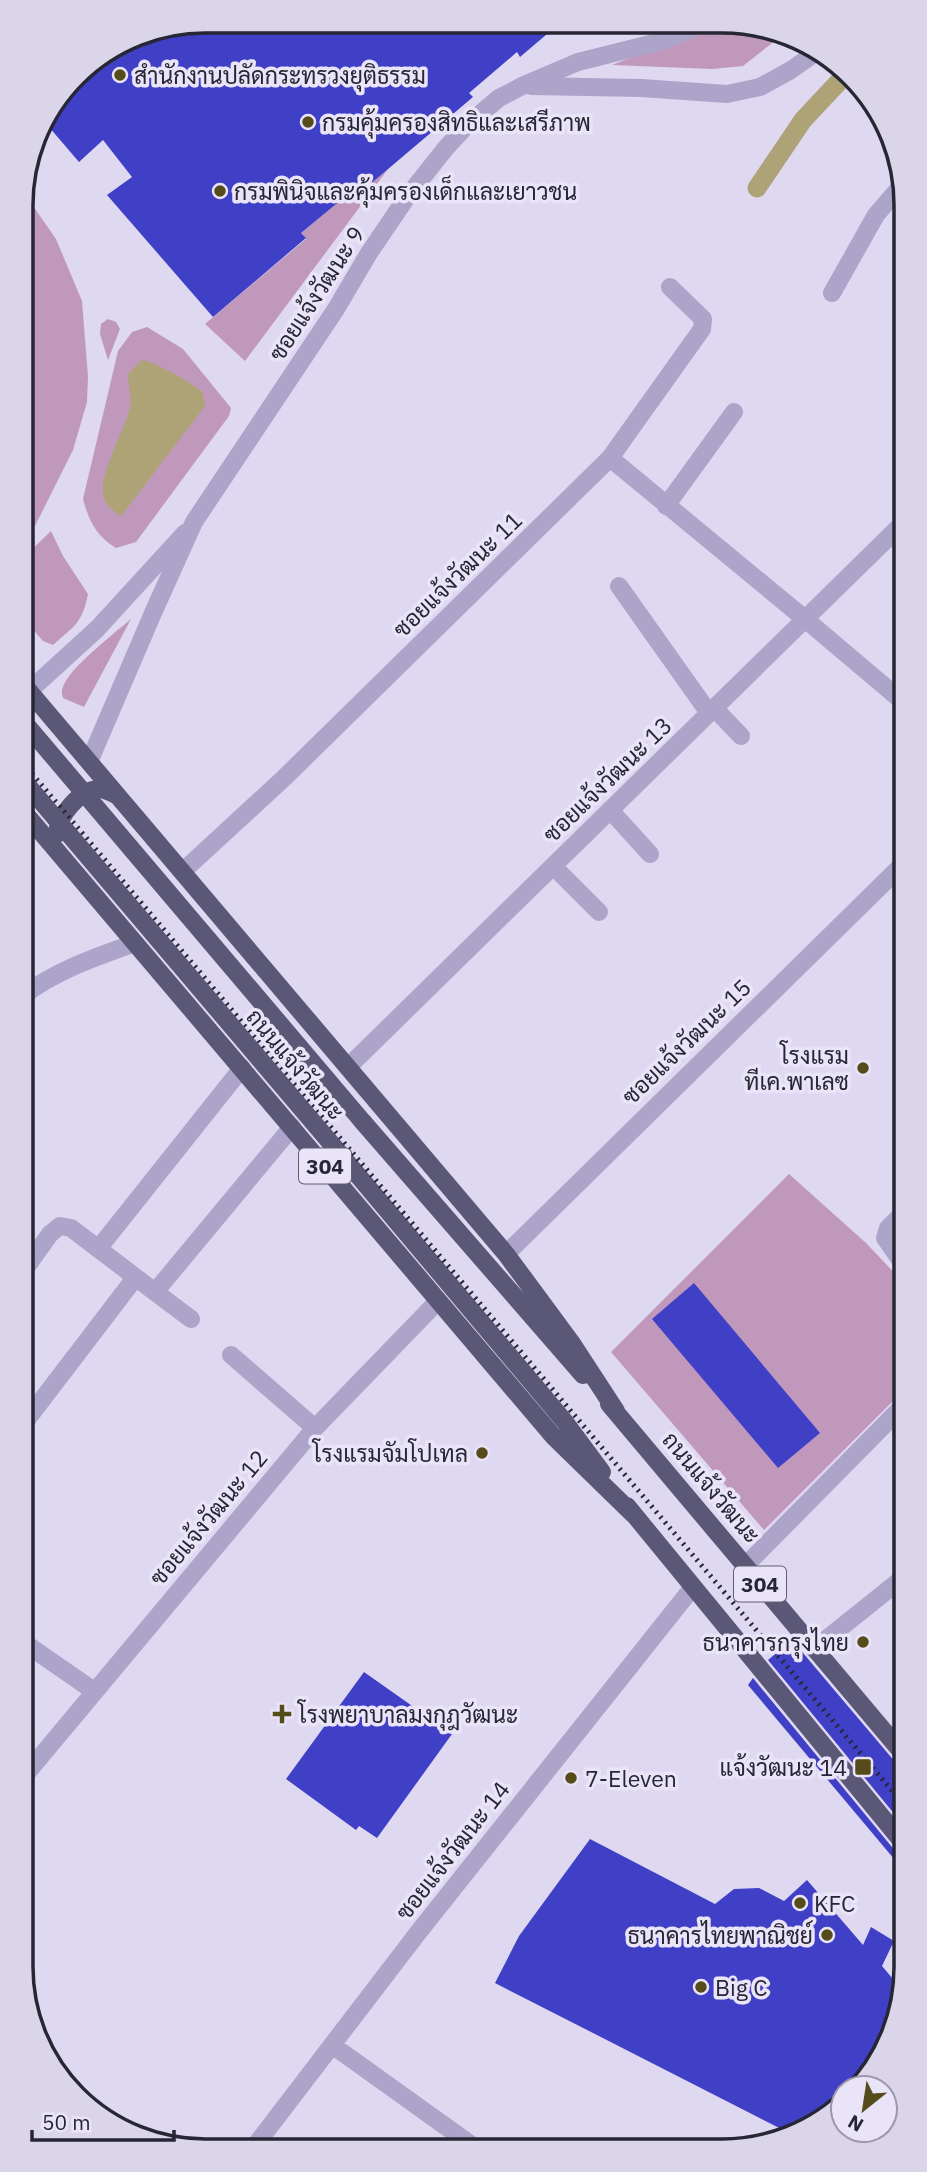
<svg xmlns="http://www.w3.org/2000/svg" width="927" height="2172" font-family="'IBM Plex Sans',Sarabun,sans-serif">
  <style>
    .green { fill: #c098bc }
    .water { fill: #aea377 }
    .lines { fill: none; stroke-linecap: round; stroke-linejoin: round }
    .canal { stroke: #aea377; stroke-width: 19 }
    .building { fill: #4040c7 }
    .minor { stroke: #aca4c9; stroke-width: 18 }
    .major { stroke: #5a5777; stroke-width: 18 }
    .rail { stroke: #272634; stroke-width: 5; stroke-dasharray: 2 5; stroke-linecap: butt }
    .major-bridge { stroke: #5a5777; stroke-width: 18 }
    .poi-dot { fill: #564c1b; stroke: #eae4f9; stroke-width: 2.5 }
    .labels { text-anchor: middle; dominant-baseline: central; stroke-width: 7; stroke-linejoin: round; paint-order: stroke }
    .shield { fill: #eae4f9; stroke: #625f6f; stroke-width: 2 }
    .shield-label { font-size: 21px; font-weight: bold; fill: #272634 }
    .poi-label { font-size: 23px; fill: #272634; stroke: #eae4f9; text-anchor: start }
    .street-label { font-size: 23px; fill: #272634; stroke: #eae4f9 }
    .rim { fill: none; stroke: #272634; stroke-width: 3.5 }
  </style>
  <rect width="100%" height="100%" fill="#dfd8f1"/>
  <!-- green -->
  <path class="green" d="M716,24H757L781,36L743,66L712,69L612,65Z
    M388,169L245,361L205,324L306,239L301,233L358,186L362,191Z
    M22,190L56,239L82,301L88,377L87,402L73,450L35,526L23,539Z
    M108,319L116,322L120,329L108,360L100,334L101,324Z
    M147,327L183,349L231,408L229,416L136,542L116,548C96,536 89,521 83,499L118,351L132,332Z
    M51,531L63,556L88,594C82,624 74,626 53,645L43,641L23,618V558Z
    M131,619L84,707L63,698C62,694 61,691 63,687C68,669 116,632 131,619Z
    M789,1174L866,1243L903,1282L904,1390L764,1530L611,1352Z"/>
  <!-- water -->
  <path class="water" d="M142,360C155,362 193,383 203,393L205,406L121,516C114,512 105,505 103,496C99,473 125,430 130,407C132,399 128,383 128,374Z"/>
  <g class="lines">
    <!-- canal -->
    <path class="canal" d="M757,188L803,120L847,73"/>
  </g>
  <!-- building -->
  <path class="building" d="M205,21L560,23L520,57L517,52L469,93L473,97L361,192L358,186L301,233L306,238L213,317L107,195L132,177L103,140L79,162L43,120L84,67L135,35Z
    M694,1283L820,1433L778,1468L652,1319Z
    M792,1640L896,1763L905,1767V1827L768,1660Z
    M364,1672L452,1734L377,1838L359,1826L356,1830L286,1779Z
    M753,1678L896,1852L905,1856V1872L748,1685Z
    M590,1839L715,1904L734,1889L759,1888L784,1901L807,1880L863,1945L871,1927L894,1941L882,1966L903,1991L892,2037L861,2088H843V2099L789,2133L495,1983L519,1936Z"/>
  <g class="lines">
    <!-- minor -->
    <path class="minor" d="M531,86L641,88L727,94L760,87L791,70L815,53
      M832,293L876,215L900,187
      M610,458L805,619L902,701
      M666,506L734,412
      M619,586L709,713
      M29,691L97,629L185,533
      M714,708L741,736
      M89,762L153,613L194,522L336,309L369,253L407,197L445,149L467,125L499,98L524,85L578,62L658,42L704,24
      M610,810L650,854
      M553,866L599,912
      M182,872L284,778L610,458L702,329L703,319L670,287
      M24,995C57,970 96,957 135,943
      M348,1067L901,525
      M903,1213L888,1228L885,1238L903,1264
      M98,1249L242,1068
      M506,1254L902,865
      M25,1269L50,1234L60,1226L71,1228L155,1292L292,1127
      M155,1292L191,1319
      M231,1355L315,1428
      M25,1422L135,1278
      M745,1566L904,1405
      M26,1644L94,1691
      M814,1649L904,1577
      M26,1774L315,1428L438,1301
      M332,2045L473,2146
      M254,2147L417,1934L693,1587"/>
    <!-- major -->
    <path class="major" d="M23,684L506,1254L571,1342L616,1411
      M23,811L553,1436L633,1514
      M57,834C58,816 79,790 99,789C104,789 112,793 116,795
      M363,1122L583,1375
      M335,1148L565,1422L602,1472
      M609,1404L905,1756
      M627,1506L905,1845"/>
    <!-- rail -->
    <path class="rail" d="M23,763L905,1806"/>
    <!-- major-bridge -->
    <path class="major-bridge" d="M23,721L363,1122
      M23,780L335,1148"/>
  </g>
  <!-- markers -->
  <g class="poi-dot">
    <circle cx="120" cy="75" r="7"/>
    <circle cx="308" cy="122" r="7"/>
    <circle cx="220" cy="191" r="7"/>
    <circle cx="863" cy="1068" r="7"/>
    <circle cx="482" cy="1453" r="7"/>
    <circle cx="863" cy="1642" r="7"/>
    <path d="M278.5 1703.5h7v7h7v7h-7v7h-7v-7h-7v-7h7z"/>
    <rect x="854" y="1758" width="18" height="18" rx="3.5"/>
    <circle cx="571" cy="1778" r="7"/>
    <circle cx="800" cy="1903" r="7"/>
    <circle cx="827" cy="1935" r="7"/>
    <circle cx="701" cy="1987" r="7"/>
  </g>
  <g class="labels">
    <!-- shield labels -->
    <g class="shield">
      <rect x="299" y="1148.5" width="52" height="35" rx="5"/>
      <rect x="734" y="1566.5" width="52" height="35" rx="5"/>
    </g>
    <g class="shield-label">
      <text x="325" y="1166">304</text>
      <text x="760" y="1584">304</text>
    </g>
    <!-- poi labels -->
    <g class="poi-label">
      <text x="134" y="75">สำนักงานปลัดกระทรวงยุติธรรม</text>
      <text x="322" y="122">กรมคุ้มครองสิทธิและเสรีภาพ</text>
      <text x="234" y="191">กรมพินิจและคุ้มครองเด็กและเยาวชน</text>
      <text x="849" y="1055" text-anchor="end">โรงแรม<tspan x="849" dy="26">ทีเค.พาเลซ</tspan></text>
      <text x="468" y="1453" text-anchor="end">โรงแรมจัมโปเทล</text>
      <text x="849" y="1642" text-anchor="end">ธนาคารกรุงไทย</text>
      <text x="298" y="1714">โรงพยาบาลมงกุฎวัฒนะ</text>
      <text x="847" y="1767" text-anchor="end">แจ้งวัฒนะ 14</text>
      <text x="585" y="1778">7-Eleven</text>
      <text x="814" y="1903">KFC</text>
      <text x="813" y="1935" text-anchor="end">ธนาคารไทยพาณิชย์</text>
      <text x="715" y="1987">Big C</text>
    </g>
    <!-- street labels -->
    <g class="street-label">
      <text transform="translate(316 293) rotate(-57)">ซอยแจ้งวัฒนะ 9</text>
      <text transform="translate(457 574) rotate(-44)">ซอยแจ้งวัฒนะ 11</text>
      <text transform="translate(607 779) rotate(-44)">ซอยแจ้งวัฒนะ 13</text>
      <text transform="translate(686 1041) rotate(-44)">ซอยแจ้งวัฒนะ 15</text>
      <text transform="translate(296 1064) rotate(50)">ถนนแจ้งวัฒนะ</text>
      <text transform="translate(712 1487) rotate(50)">ถนนแจ้งวัฒนะ</text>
      <text transform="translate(208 1517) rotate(-50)">ซอยแจ้งวัฒนะ 12</text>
      <text transform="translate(452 1850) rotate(-52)">ซอยแจ้งวัฒนะ 14</text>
    </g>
  </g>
  <!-- crop -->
  <path d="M0 0H927V2172H0ZM205 33H722A172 172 0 0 1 894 205V1967A172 172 0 0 1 722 2139H205A172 172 0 0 1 33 1967V205A172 172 0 0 1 205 33Z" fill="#dad5e9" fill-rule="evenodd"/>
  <path class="rim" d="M205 33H722A172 172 0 0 1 894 205V1967A172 172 0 0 1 722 2139H205A172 172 0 0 1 33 1967V205A172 172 0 0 1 205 33Z"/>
  <!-- north arrow -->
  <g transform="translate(864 2109) rotate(210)"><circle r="33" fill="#eae4f9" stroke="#9c98aa" stroke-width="2"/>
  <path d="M0-5L12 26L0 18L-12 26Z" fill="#564c1b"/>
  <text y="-10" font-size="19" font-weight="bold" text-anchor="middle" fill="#272634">N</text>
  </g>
  <!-- scale -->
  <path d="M32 2130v10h142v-10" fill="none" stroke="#272634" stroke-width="3.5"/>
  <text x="42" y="2130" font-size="21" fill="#272634" stroke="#eae4f9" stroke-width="5" paint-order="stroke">50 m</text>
</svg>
